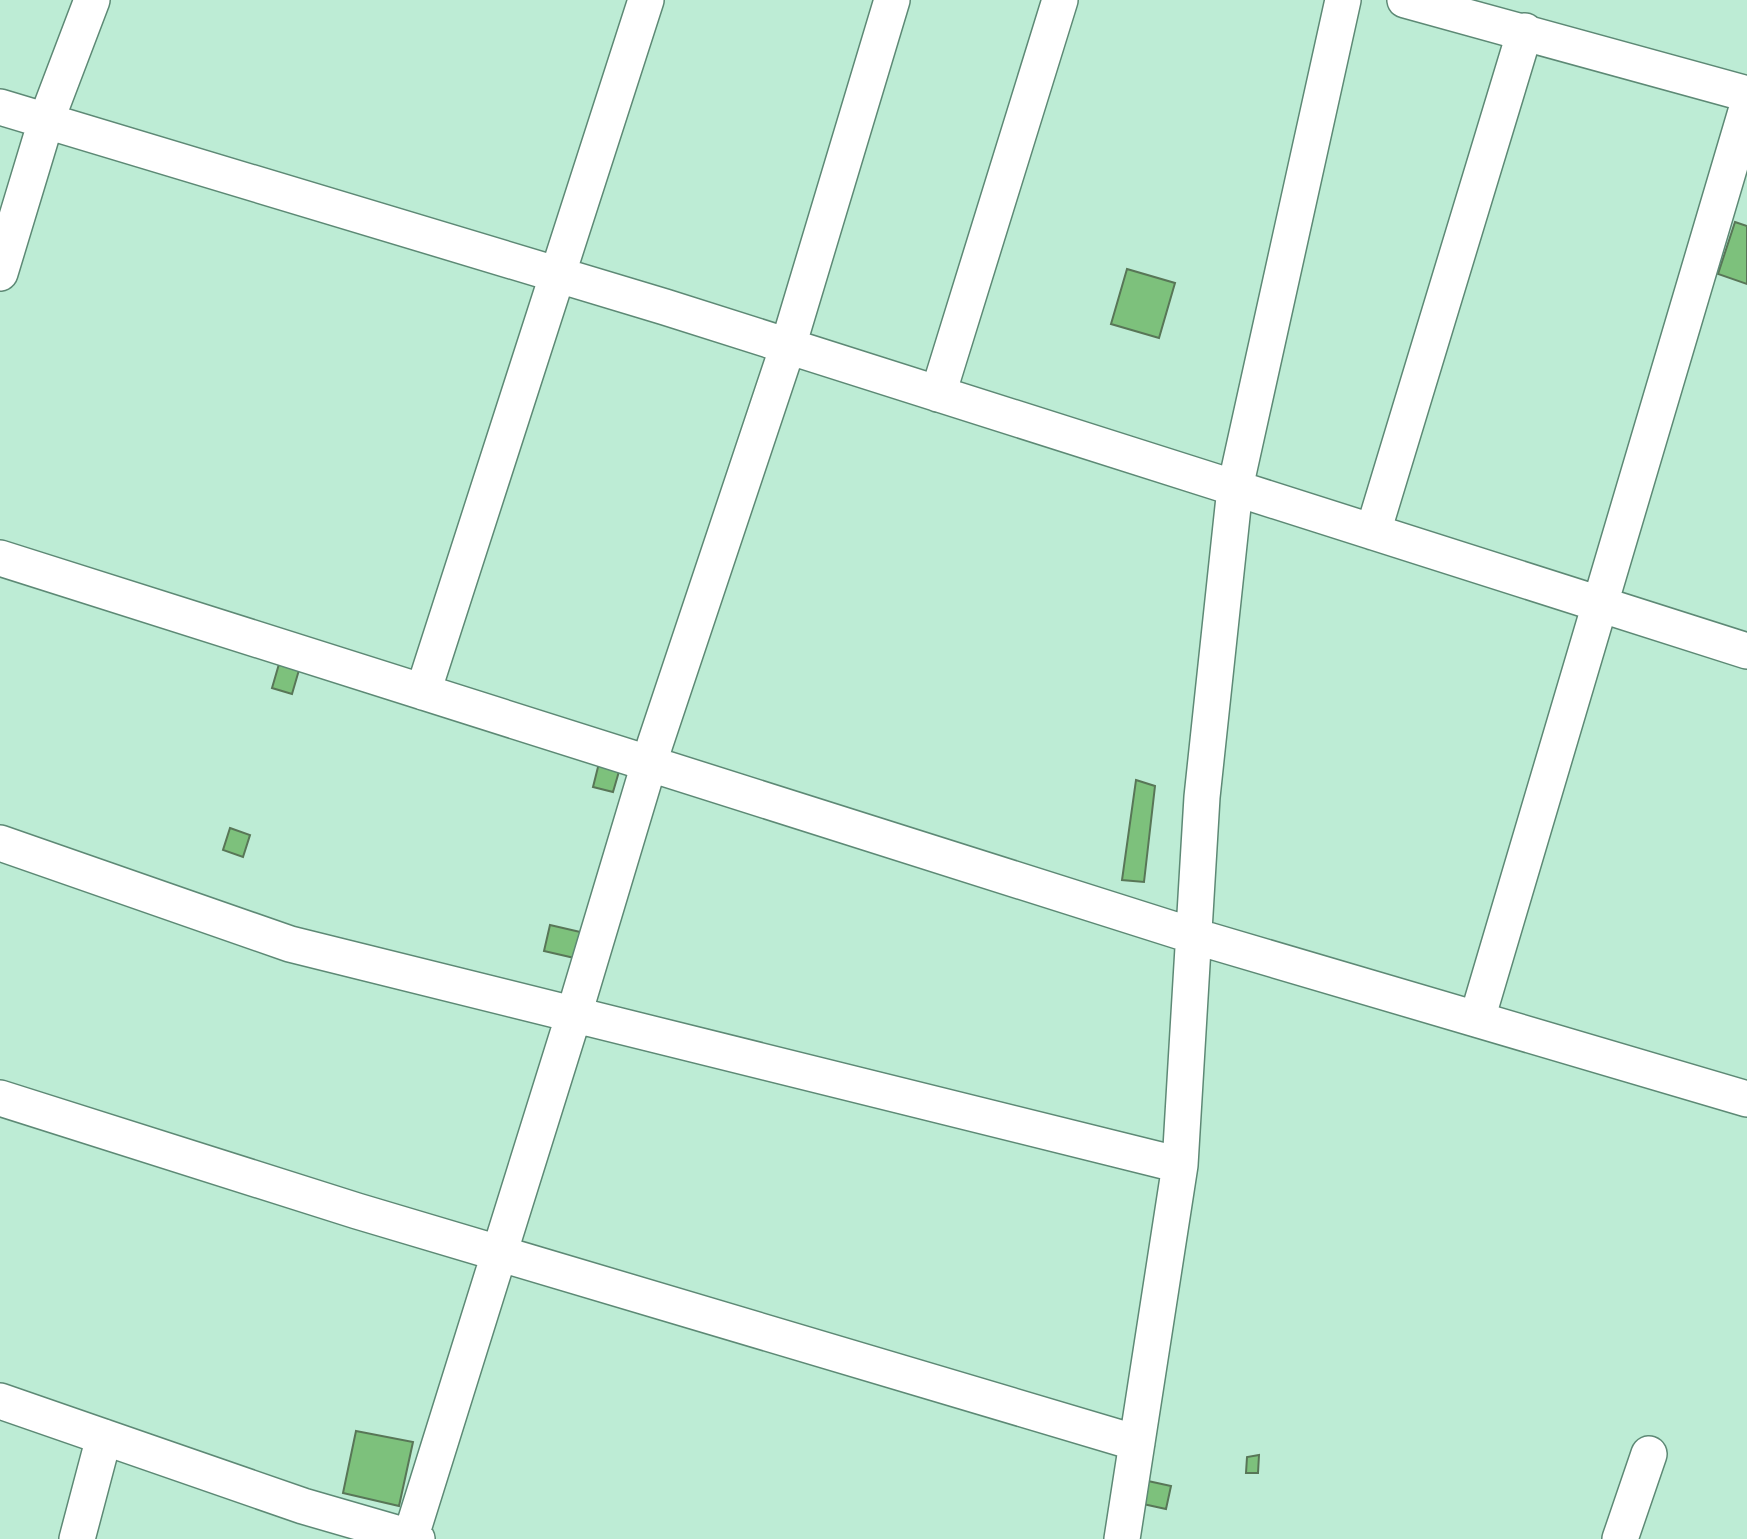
<svg xmlns="http://www.w3.org/2000/svg" width="1747" height="1539" font-family="Rubik,sans-serif">
  <style>
    .building { fill: #7dc17c; stroke: #587657; stroke-width: 2 }
    .lines { fill: none; stroke-linecap: round; stroke-linejoin: round }
    .street-casing { stroke: #5d8975; stroke-width: 38 }
    .street { stroke: #fff; stroke-width: 35 }
  </style>
  <rect width="100%" height="100%" fill="#bdecd5"/>
  <!-- building -->
  <path class="building" d="M1735,222L1747,226V284L1718,274Z
    M1127,269L1175,283L1159,338L1111,324Z
    M279,664L299,670L292,694L272,688Z
    M599,763L620,768L613,792L593,787Z
    M1136,780L1155,786L1144,882L1122,880Z
    M230,828L250,835L243,857L223,850Z
    M550,925L589,934L583,960L544,951Z
    M356,1431L413,1442L399,1506L343,1493Z
    M1259,1455L1258,1473H1246L1247,1457Z
    M1148,1481L1171,1486L1166,1509L1143,1504Z"/>
  <g class="lines">
    <!-- street casing -->
    <g class="street-casing">
      <path id="street" d="M1405,0L1747,94
        M0,107L665,307L1235,488L1343,0
        M0,273L46,121L92,0
        M938,394L1060,0
        M1373,532L1525,31
        M0,558L1194,936L1747,1099
        M423,692L646,0
        M0,843L290,944L1180,1165
        M1477,1019L1747,108
        M0,1098L357,1211L1137,1443
        M0,1401L303,1506L417,1539
        M77,1539L104,1437
        M410,1539L574,1014L655,744L788,346L892,0
        M1122,1539L1180,1165L1202,797L1235,488L1747,651
        M1620,1539L1649,1454"/>
    </g>
    <!-- street -->
    <use href="#street" class="street"/>
  </g>
</svg>
